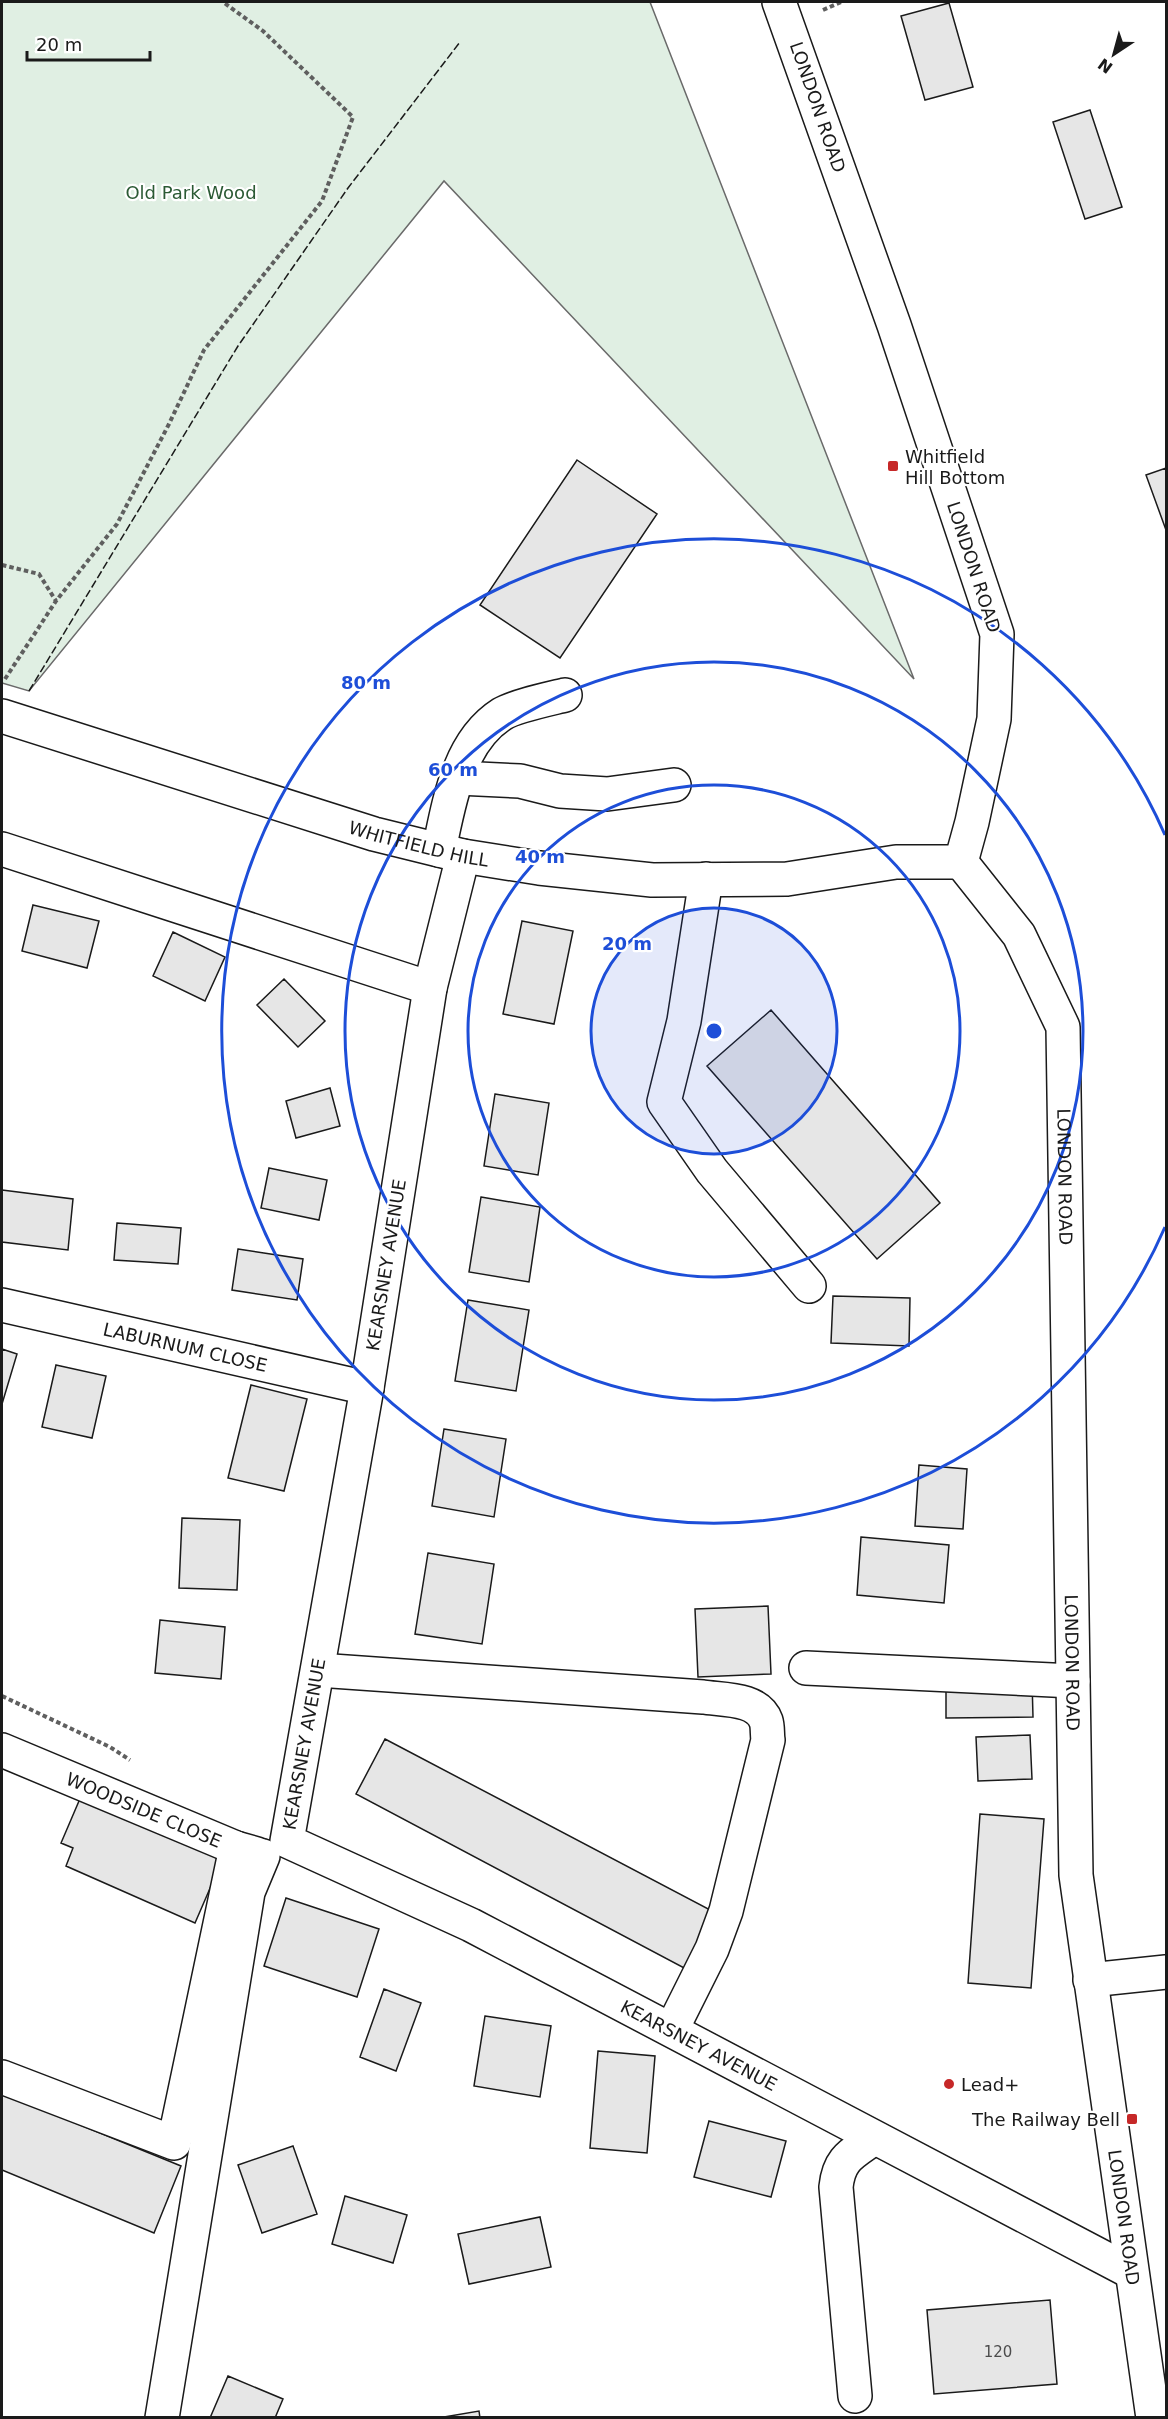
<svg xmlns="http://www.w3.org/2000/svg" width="1168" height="2419" font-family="'DejaVu Sans',sans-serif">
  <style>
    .green { fill: #e0efe3; stroke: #6a6a6a; stroke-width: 1.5 }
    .building { fill: #e6e6e6; stroke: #1a1a1a; stroke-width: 1.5 }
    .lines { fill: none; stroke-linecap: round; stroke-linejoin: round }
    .minor-casing { stroke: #1a1a1a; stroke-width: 36 }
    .major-casing { stroke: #1a1a1a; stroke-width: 36 }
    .path { stroke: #5f5f5f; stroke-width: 4; stroke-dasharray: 4.5 3; stroke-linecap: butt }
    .minor { stroke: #fff; stroke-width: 33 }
    .major { stroke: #fff; stroke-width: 33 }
    .fence { stroke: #1a1a1a; stroke-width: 1.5; stroke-dasharray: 8 3; stroke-linecap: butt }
    .ring { fill: none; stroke: #1d4ed8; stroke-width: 3 }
    .poi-dot { fill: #c62828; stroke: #fff; stroke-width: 2 }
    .labels { text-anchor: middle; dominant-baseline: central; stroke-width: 4.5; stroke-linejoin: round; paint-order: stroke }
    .number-label { font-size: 15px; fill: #4d4d4d }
    .street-label { font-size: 18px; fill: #1a1a1a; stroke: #fff }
    .park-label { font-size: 18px; fill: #2b5a34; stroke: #fff }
    .poi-label { font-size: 18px; fill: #1a1a1a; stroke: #fff; text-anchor: start }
    .centre { fill: #1d4ed8; stroke: #fff; stroke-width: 3 }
    .ring-label { font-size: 18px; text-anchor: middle; font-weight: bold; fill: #1d4ed8; stroke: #fff; stroke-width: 4.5; stroke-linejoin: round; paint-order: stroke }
  </style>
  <rect width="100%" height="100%" fill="#fff"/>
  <!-- green -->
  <path class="green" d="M2,2H650L914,679L444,181L29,691L2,683Z"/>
  <!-- building -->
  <path class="building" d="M949,3L973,87L925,100L901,16Z
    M1090,110L1122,207L1085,219L1053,122Z
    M577,460L657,514L560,658L480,605Z
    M1166,468V530L1146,475Z
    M33,905L99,921L87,968L22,951Z
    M522,921L573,931L554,1024L503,1014Z
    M173,932L225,957L205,1001L153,976Z
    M284,979L325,1021L298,1047L257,1005Z
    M771,1010L940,1203L877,1259L707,1066Z
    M330,1088L340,1126L296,1138L286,1101Z
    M495,1094L549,1103L538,1175L484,1166Z
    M269,1168L327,1180L319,1220L261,1208Z
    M2,1190L73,1199L68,1250L2,1242Z
    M481,1197L540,1207L529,1282L469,1272Z
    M117,1223L181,1228L178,1264L114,1260Z
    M238,1249L303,1259L297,1300L232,1290Z
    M833,1296L910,1298L909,1346L831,1343Z
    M468,1300L529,1310L516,1391L455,1381Z
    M2,1349L17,1354L2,1404Z
    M56,1365L106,1376L92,1438L42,1427Z
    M251,1385L307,1399L284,1491L228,1478Z
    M444,1429L506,1439L494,1517L432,1506Z
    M919,1465L967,1469L963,1529L915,1526Z
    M182,1518L240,1520L237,1590L179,1588Z
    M861,1537L949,1545L944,1603L857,1595Z
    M428,1553L494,1564L482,1644L415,1634Z
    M768,1606L771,1674L698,1677L695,1609Z
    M160,1620L225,1627L221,1679L155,1673Z
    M1032,1680L1033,1717L946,1718V1681Z
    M1030,1735L1032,1779L978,1781L976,1737Z
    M385,1739L716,1913L686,1969L356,1794Z
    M82,1794L224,1856L195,1923L66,1866L73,1848L61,1843Z
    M980,1814L1044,1819L1031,1988L968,1983Z
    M286,1898L379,1929L357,1997L264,1966Z
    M384,1989L421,2003L396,2071L360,2057Z
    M485,2016L551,2026L540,2097L474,2086Z
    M598,2051L655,2056L647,2153L590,2148Z
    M2,2093L181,2166L154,2233L2,2170Z
    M709,2121L786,2141L771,2197L694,2177Z
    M293,2146L317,2214L262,2233L238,2165Z
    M345,2196L407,2215L393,2263L332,2244Z
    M540,2217L551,2267L469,2284L458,2234Z
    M1050,2300L1057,2384L934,2394L927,2310Z
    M228,2376L283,2399L275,2418H210Z
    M479,2411L480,2418H438Z"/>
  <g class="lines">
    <!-- minor casing -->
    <g class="minor-casing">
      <g id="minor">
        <path d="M458,778L520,781L560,791L607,794L674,785"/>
        <path d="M2,849L430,988"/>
        <path d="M439,850C449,803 458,742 502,714C515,706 549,699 565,695"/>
        <path id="s1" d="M463,856L430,988L367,1388L287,1841L471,1925L1131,2272"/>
        <path id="s2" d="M961,862L1019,935L1063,1027L1076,1875L1153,2418"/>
        <path d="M706,879L684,1021L664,1102L712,1171L809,1286"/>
        <path id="s3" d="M2,1305L367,1388"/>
        <path d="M806,1668L1073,1681"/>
        <path d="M318,1670L703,1697C724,1700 758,1698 766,1721C768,1727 767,1735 768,1740L726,1911L712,1949L672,2029"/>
        <path id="s4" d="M2,1750L236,1848L257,1854"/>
        <path d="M1090,1980L1166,1972"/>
        <path d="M2,2077L174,2143L236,1848"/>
        <path d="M855,2396L836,2187C839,2158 852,2154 874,2138"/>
        <path d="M162,2418L248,1892L263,1856"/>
      </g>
    </g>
    <!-- major casing -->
    <g class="major-casing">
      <g id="major">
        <path id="s5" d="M2,716L374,834L463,856L539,868L652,880L787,879L896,862H961L972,822L994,719L997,634L894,325L779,2"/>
      </g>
    </g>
    <!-- path -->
    <path class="path" d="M823,10L841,2
      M2,565L39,574L56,601
      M5,679L56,601L117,524L169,424L204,350L322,201L353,117L263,31L223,2
      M2,1696L110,1747L130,1760"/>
    <!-- minor -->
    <use href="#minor" class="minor"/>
    <!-- major -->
    <use href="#major" class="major"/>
    <!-- fence -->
    <path class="fence" d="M29,691L238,346L348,188L460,42"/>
  </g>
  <!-- distance rings -->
  <circle cx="714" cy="1031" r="123" fill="#1d4ed8" fill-opacity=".12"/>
  <g class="ring">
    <circle cx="714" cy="1031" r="123"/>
    <circle cx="714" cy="1031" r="246"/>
    <circle cx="714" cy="1031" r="369"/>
    <path d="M1165 1227A492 492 0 1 1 1165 835"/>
  </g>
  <!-- markers -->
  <g class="poi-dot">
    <rect x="887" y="460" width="12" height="12" rx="3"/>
    <circle cx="949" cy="2084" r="6"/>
    <rect x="1126" y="2113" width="12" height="12" rx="3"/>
  </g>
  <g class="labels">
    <!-- number labels -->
    <g class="number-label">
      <text x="998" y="2352">120</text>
    </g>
    <!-- street labels -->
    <g class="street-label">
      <text transform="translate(818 107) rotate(71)">LONDON ROAD</text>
      <text transform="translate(974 567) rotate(72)">LONDON ROAD</text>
      <text stroke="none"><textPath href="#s5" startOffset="436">WHITFIELD HILL</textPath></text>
      <text stroke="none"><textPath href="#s2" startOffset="345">LONDON ROAD</textPath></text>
      <text transform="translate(386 1265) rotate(-81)">KEARSNEY AVENUE</text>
      <text stroke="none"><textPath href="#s3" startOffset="188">LABURNUM CLOSE</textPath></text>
      <text stroke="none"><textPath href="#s2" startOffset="831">LONDON ROAD</textPath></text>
      <text transform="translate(304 1744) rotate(-80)">KEARSNEY AVENUE</text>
      <text stroke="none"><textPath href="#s4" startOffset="154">WOODSIDE CLOSE</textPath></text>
      <text stroke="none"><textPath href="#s1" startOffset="1461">KEARSNEY AVENUE</textPath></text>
      <text stroke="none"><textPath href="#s2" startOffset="1389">LONDON ROAD</textPath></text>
    </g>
    <!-- park labels -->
    <g class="park-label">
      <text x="191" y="192">Old Park Wood</text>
    </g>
    <!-- poi labels -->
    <g class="poi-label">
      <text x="905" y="456">Whitfield<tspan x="905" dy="21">Hill Bottom</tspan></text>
      <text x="961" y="2084">Lead+</text>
      <text x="1120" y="2119" text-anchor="end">The Railway Bell</text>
    </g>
  </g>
  <circle cx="714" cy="1031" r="9" class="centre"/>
  <g class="ring-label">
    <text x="366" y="689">80 m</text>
    <text x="453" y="776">60 m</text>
    <text x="540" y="863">40 m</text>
    <text x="627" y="950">20 m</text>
  </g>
  <!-- border -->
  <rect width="1168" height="2419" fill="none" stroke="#1a1a1a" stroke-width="6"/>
  <!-- north arrow -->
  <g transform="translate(1114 54) rotate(216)" stroke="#ffffff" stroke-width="4.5" paint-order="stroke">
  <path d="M0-4.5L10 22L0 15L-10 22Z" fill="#1a1a1a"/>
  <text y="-9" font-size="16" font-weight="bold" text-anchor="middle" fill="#1a1a1a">N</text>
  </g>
  <!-- scale -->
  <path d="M27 51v9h123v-9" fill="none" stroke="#1a1a1a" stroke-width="3"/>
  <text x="36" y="51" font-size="18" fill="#1a1a1a" stroke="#ffffff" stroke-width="4.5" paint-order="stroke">20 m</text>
</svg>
